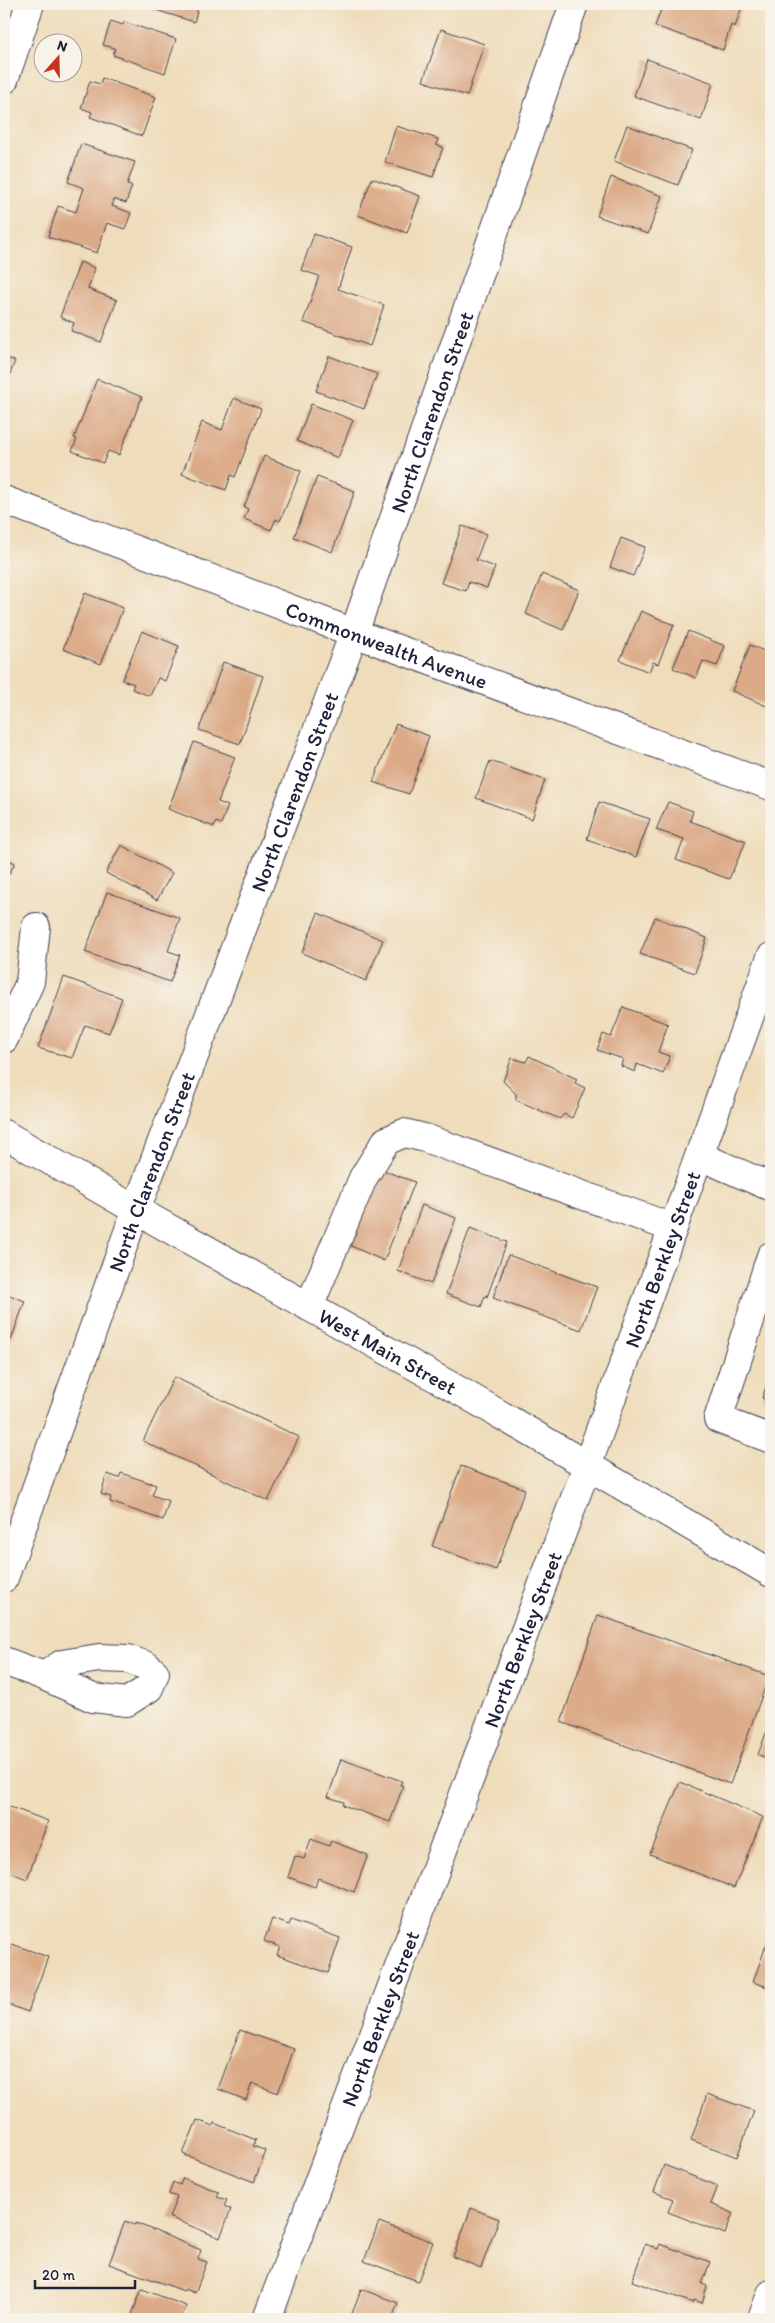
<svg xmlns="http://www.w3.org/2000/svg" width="775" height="2323" font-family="Itim,sans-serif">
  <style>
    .building { fill: #dbaa87 }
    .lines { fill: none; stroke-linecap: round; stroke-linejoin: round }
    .minor-casing { stroke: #413e4e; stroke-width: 30 }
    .major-casing { stroke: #413e4e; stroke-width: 30 }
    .minor { stroke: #fff; stroke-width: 28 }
    .major { stroke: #fff; stroke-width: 28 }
    .labels { text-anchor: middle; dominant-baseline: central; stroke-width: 4; stroke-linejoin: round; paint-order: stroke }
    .street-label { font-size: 21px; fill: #22223b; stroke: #f7f3e8 }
  </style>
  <rect width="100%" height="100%" fill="#f7f3e8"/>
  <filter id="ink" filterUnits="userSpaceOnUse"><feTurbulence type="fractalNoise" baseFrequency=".02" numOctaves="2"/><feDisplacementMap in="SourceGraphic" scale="10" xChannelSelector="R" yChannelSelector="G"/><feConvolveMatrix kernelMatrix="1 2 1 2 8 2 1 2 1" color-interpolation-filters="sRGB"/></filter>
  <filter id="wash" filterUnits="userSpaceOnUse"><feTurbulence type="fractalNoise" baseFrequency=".0096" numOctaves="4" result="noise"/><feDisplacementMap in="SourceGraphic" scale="20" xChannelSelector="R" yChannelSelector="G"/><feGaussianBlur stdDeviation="1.12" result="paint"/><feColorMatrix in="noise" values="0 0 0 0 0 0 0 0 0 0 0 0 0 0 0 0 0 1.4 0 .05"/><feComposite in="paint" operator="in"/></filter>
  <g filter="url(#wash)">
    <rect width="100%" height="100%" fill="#efdcba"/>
    <g id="blocks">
      <!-- building -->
      <path class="building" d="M137,4H195L199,5L194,22Z
        M663,4H743L735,27L731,25L723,50L655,26Z
        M111,21L123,25L124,22L176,39L165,73L113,55L115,48L103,45Z
        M441,29L484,44L467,96L423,81Z
        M647,59L713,83L701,120L634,96Z
        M102,78L156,97L142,136L90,117L92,112L81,108L90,81L100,84Z
        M627,125L692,150L678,185L614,161Z
        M396,126L438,139L436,145L443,147L433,177L385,162Z
        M81,144L135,162L127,185L132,186L126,203L114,199L112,206L131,213L125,229L107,223L97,253L48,237L58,206L76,212L84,188L68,182Z
        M611,177L662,196L648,234L597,216Z
        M372,178L420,196L407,233L358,215Z
        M314,234L352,247L338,289L384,305L370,346L303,322L319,276L301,270Z
        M80,262L95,268L88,289L117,300L101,342L71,331L74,323L60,317Z
        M329,356L377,374L364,409L316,391Z
        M4,357L15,361L4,390Z
        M97,379L142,397L119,455L108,451L103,463L72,451L77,439L74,438Z
        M234,398L261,409L235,477L231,475L226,490L182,474L202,422L222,430Z
        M311,404L353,420L338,458L297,441Z
        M264,456L301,471L280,521L276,519L271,530L244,519L248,509L244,507Z
        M317,477L355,491L332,552L294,537Z
        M462,526L486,534L476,560L495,567L487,588L469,582L466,591L441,583Z
        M621,538L645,547L633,576L610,567Z
        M542,574L579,590L563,630L526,614Z
        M85,593L123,608L101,664L63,649Z
        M641,611L674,625L658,664L653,662L649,672L620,660Z
        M142,631L179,646L165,681L158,678L150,696L132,689L134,684L122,680Z
        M688,631L725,646L717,666L703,661L696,678L673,668Z
        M750,645L771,654V708L732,691Z
        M223,662L263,676L240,744L199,730Z
        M396,724L429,736L409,794L373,782Z
        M194,742L235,757L218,802L228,806L221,824L216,822L214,827L168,809Z
        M490,761L545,780L532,819L476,798Z
        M599,802L650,819L636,857L587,839Z
        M668,802L693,811L690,821L746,841L729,879L676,860L684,839L656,830Z
        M121,845L172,873L157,900L106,873Z
        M4,857L15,863L4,883Z
        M107,892L180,918L168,951L180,955L170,982L85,952Z
        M318,913L383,940L366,981L302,953Z
        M655,917L707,938L695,973L640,954Z
        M64,977L122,998L109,1033L85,1025L72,1058L38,1048Z
        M623,1007L668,1024L658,1052L670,1056L663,1074L637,1064L635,1072L621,1066L623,1059L597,1050L603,1034L611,1037Z
        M529,1056L577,1079L575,1083L585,1088L572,1118L564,1114L560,1119L516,1100V1094L503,1081L512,1058L526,1062Z
        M379,1169L415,1182L384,1261L349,1245Z
        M422,1205L456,1218L431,1284L398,1271Z
        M470,1228L507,1242L487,1297L485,1296L481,1307L446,1294Z
        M508,1255L597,1287L581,1330L493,1298Z
        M4,1293L25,1301L11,1340L4,1337Z
        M771,1373V1402L762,1398Z
        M174,1377L299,1437L268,1501L143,1441Z
        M461,1466L525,1489L496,1570L432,1546Z
        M121,1473L156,1485L152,1495L169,1501L163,1520L110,1502L111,1497L101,1494L107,1474L119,1478Z
        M598,1615L769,1676L730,1784L561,1722Z
        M771,1731V1759L758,1755L766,1733L770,1734Z
        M341,1759L402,1781L400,1785L403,1786L390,1822L343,1805L344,1802L328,1797Z
        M680,1782L763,1817L734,1888L650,1854Z
        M5,1805L48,1821L27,1879L4,1870Z
        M311,1839L329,1846L331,1841L368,1855L354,1892L318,1878L315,1887L288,1877L295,1856L304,1859Z
        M272,1919L289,1925L291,1920L340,1938L328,1973L277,1955L280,1947L264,1941Z
        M769,1937H771V1988L753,1982Z
        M12,1944L48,1957L28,2012L4,2003V1968Z
        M240,2030L294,2049L278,2093L252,2083L246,2100L218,2089Z
        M707,2094L754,2111L737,2157L691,2140Z
        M197,2120L213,2126L214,2123L256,2140L253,2146L266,2151L254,2182L183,2154Z
        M664,2165L718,2186L711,2204L733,2213L725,2234L668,2212L673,2199L654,2192Z
        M183,2178L219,2192L217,2197L227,2200L224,2206L231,2209L220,2238L169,2217L177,2197L169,2194L173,2182L180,2185Z
        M471,2208L499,2219L481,2268L453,2257Z
        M125,2221L135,2225L136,2223L201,2250L198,2259L207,2262L195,2293L185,2289L184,2291L109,2264Z
        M379,2222L433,2242L418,2281L364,2261Z
        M645,2244L658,2249L660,2244L710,2262L702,2284L707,2286L702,2303L694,2300L693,2303L632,2281Z
        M142,2289L186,2306L181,2319H130Z
        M361,2289L398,2303L392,2319H350Z
        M623,2314L637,2319H621Z"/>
    </g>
  </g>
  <g filter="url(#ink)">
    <use href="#blocks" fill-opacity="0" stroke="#413e4e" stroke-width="1"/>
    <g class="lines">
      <!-- minor casing -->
      <g class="minor-casing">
        <g id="minor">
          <path d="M4,80L30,4"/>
          <path id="s1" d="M4,500L354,633L771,786"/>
          <path d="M4,1039L30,982L36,927"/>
          <path d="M700,1156L771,1187"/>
          <path d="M771,1256L718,1419L771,1439"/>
          <path d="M309,1307L363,1178L386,1141L404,1133L425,1138L673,1228"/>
          <path id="s2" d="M4,1578L136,1210L354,633L574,4"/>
          <path d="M4,1661L44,1676L93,1698L127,1702L149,1688L155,1673L147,1666L128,1659L99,1658L62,1664L44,1676"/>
          <path id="s3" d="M267,2319L587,1466L771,957"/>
          <path d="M762,2319L771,2294"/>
        </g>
      </g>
      <!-- major casing -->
      <g class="major-casing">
        <g id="major">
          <path id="s4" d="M4,1134L136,1210L465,1394L771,1573"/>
        </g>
      </g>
      <!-- minor -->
      <use href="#minor" class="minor"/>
      <!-- major -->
      <use href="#major" class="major"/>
    </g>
  </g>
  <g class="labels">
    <!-- street labels -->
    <g class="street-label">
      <text stroke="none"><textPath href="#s2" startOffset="1242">North Clarendon Street</textPath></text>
      <text stroke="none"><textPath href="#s1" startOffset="409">Commonwealth Avenue</textPath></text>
      <text stroke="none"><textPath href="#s2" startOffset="838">North Clarendon Street</textPath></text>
      <text stroke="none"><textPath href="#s2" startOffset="432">North Clarendon Street</textPath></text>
      <text stroke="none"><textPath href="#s3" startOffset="1131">North Berkley Street</textPath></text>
      <text stroke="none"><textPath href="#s4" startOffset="441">West Main Street</textPath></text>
      <text stroke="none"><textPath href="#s3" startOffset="726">North Berkley Street</textPath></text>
      <text stroke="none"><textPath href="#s3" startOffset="321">North Berkley Street</textPath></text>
    </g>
  </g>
  <!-- margin -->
  <rect width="775" height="2323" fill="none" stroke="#f7f3e8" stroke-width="20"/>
  <!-- north arrow -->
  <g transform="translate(58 58) rotate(20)"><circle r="24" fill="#f7f3e8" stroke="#a29fa3"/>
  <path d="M0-4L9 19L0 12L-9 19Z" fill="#c8321e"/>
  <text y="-8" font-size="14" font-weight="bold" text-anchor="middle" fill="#22223b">N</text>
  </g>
  <!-- scale -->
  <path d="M35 2280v8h100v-8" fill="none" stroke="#22223b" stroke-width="2.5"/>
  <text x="42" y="2280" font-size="15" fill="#22223b" stroke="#f7f3e8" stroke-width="4" paint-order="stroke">20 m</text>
</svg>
